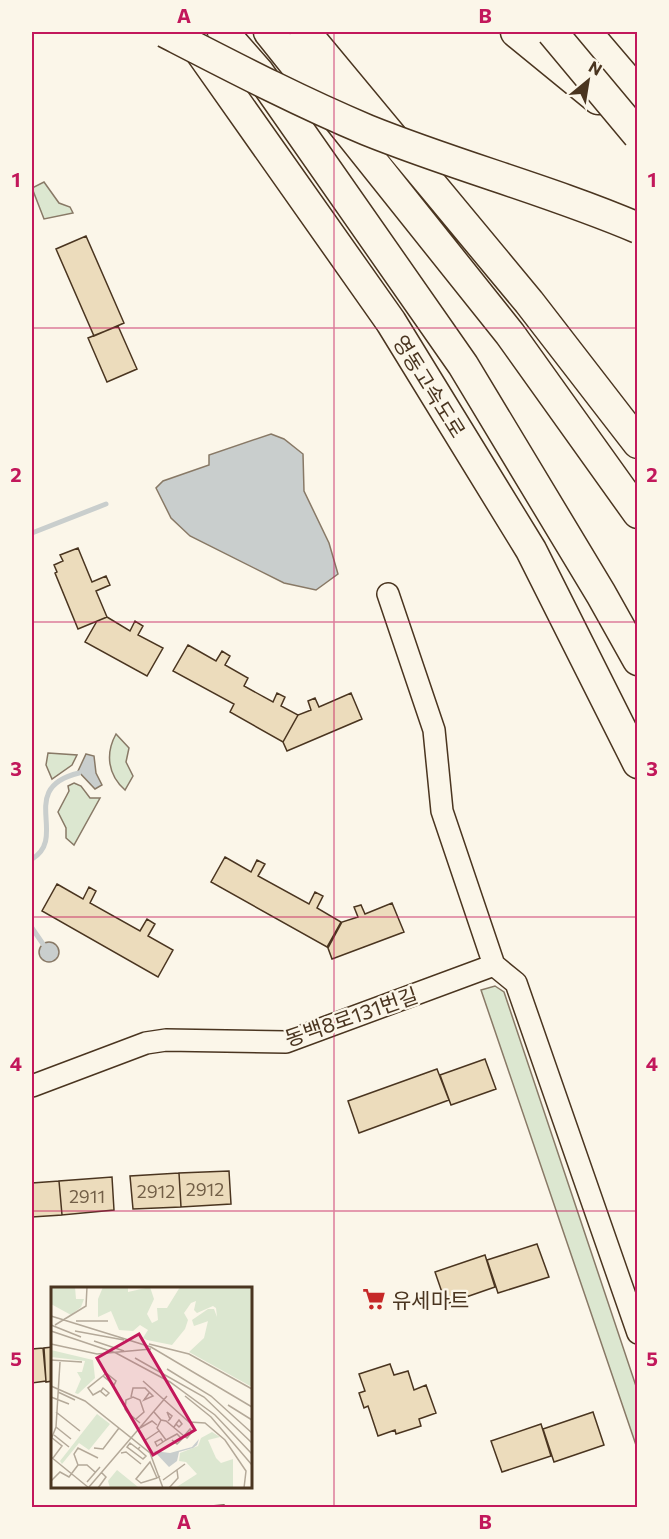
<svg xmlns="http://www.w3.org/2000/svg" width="669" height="1539" font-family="Commissioner,'Noto Sans KR',sans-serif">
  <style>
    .green { fill: #dce7d0; stroke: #887966; stroke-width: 1.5 }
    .water { fill: #c9cecd; stroke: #887966; stroke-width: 1.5 }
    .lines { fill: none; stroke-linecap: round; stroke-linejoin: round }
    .stream { stroke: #c9cecd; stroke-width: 5 }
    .building { fill: #ecdcbc; stroke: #4a3520; stroke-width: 1.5 }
    .minor-casing { stroke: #4a3520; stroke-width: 24 }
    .highway-casing { stroke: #4a3520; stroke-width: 33 }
    .minor { stroke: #fbf6e9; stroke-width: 21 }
    .highway { stroke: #fbf6e9; stroke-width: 30 }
    .highway-bridge-casing { stroke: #4a3520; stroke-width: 33; stroke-linecap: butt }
    .highway-bridge { stroke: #fbf6e9; stroke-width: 30 }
    .grid { fill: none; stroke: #c2185b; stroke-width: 1.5; stroke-opacity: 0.55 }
    .labels { text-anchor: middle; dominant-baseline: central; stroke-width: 4.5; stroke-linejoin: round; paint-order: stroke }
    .number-label { font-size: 18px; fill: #725f47 }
    .street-label { font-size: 21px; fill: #4a3520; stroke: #fbf6e9 }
    .poi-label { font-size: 21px; fill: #4a3520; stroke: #fbf6e9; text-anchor: start }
    .inset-road { fill: none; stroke: #b4a999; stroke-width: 1.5 }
    .view { fill: #c2185b; fill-opacity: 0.15; stroke: #c2185b; stroke-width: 3 }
    .inset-edge { fill: none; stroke: #4a3520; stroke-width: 3 }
    .neatline { fill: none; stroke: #c2185b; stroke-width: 2 }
    .grid-label { font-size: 20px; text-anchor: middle; font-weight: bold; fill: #c2185b }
  </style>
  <rect width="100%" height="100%" fill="#fbf6e9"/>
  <!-- green -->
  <path class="green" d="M44,182L59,203L70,207L73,213L44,219L32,188Z
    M116,734L129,748L126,762L133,776L125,790C108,775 105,754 116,734Z
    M48,753L77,755L72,765L52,779L46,765Z
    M74,783L81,786L90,798H100L74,845L66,838V828L58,812L69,791L68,786Z
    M495,986L504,992L637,1389V1448L481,990Z"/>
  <!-- water -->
  <path class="water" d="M271,434L284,439L303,454L304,491L329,543L338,574L316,590L284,583L190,536L171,518L156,488L163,481L209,465V455Z
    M86,754L94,756L96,773L102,785L95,789L78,771Z
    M39 952a10 10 0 1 1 20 0a10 10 0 1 1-20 0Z"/>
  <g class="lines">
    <!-- stream -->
    <path class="stream" d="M32,533L106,504
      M32,859C69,837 16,788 79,773
      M32,928L43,944"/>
  </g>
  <!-- building -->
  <path class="building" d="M86,236L124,323L94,336L56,249Z
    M118,326L137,369L107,382L88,338Z
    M78,548L92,582L106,576L110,585L96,591L107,617L78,629L55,573L57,572L54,565L63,561L60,555Z
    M107,617L130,631L135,621L143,626L138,635L163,648L147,676L85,642L97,621Z
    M188,645L216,661L222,651L230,656L225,665L248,678L244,686L273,702L277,693L285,697L281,706L298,715L283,742L230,712L234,704L173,671Z
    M351,693L362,719L287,751L283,742L298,715L311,710L308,701L315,698L319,707Z
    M225,857L251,872L257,860L265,864L258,876L309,904L315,892L323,896L317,908L341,922L327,947L211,882Z
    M57,884L83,899L89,887L96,891L90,903L140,931L147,919L155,924L148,936L173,950L158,977L42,911Z
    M392,903L404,932L332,959L328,948L342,922L358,917L354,907L361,905L365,914Z
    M485,1059L496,1089L451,1105L440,1075Z
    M437,1069L449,1100L359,1133L348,1101Z
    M229,1171L231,1204L181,1207L179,1173Z
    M179,1173L181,1207L133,1209L130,1176Z
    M112,1177L114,1210L62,1215L59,1181Z
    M59,1181L62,1215L32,1217V1183Z
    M537,1244L549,1277L498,1293L487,1260Z
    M485,1255L495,1287L446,1304L435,1272Z
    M52,1347V1381L46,1382L44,1348Z
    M43,1348L46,1381L32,1383V1349Z
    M390,1364L394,1375L408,1371L414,1390L426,1385L436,1413L419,1419L421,1426L396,1434L395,1430L378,1436L368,1406L364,1408L359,1393L365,1391L359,1374Z
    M593,1412L604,1445L554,1462L543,1429Z
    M541,1424L551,1456L502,1472L491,1441Z
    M224,1505L225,1508H182Z"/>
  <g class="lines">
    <!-- minor casing -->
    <g class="minor-casing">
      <path id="minor" d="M388,594L434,730L442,811L494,965L516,983L638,1333
        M32,1086L146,1043L166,1040L286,1042L494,965"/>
    </g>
    <!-- highway casing -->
    <g class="highway-casing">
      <path id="highway" d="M223,32L259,73L463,365L601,594L638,660
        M269,32L510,334L638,513
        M305,32L529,302L638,443
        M516,32L598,99
        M586,32L638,93
        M195,44L391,322L531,550L638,763"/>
    </g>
    <!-- minor -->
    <use href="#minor" class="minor"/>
    <!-- highway -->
    <use href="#highway" class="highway"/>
    <!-- highway-bridge casing -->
    <g class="highway-bridge-casing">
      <path id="highway-bridge" d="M165,32C231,66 298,101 367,130C456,166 549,190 638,228
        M552,32L638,135"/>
    </g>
    <!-- highway-bridge -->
    <use href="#highway-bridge" class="highway-bridge"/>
  </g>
  <!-- grid -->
  <path class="grid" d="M334,32V1508M32,328H638M32,622H638M32,917H638M32,1211H638"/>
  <!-- icons -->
  <defs>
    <g id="supermarket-bare" transform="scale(1.8)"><path d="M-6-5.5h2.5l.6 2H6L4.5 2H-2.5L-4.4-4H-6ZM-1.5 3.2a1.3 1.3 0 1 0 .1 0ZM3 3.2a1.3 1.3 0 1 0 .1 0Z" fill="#c62828" stroke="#fbf6e9" stroke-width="2.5" paint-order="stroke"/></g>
  </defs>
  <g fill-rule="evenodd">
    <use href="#supermarket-bare" x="374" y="1299"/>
  </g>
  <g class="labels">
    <!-- number labels -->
    <g class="number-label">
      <text x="205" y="1189">2912</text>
      <text x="156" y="1191">2912</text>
      <text x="87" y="1196">2911</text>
    </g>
    <!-- street labels -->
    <g class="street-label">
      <text transform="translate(430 386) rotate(58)">영동고속도로</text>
      <text transform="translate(351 1016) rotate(-19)">동백8로131번길</text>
    </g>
    <!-- poi labels -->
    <g class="poi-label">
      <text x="392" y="1299">유세마트</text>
    </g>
  </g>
  <!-- overview -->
  <g transform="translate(51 1287)">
    <rect width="201" height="201" fill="#fbf6e9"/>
    <path d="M0,0H24L25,12H33L30,20L20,28L0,17ZM52,0H77V5L99,0L103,12L96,27L101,36L107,33L106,21H116L129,0H201V100L138,65L153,51L157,34L166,31L143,39L141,33L157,22H163L166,30L165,21L162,19L146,26L143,23L145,14L140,16L133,26L137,33L134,42L121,58L96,53L92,51L97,43L89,38L82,44L68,43L60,24L47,30V12ZM0,63L42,73L44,91L27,107L24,106L30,92L26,85H31L34,74L0,70ZM46,127L59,137L38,163L28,156L11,177L9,174ZM161,145L169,150L157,153L165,171L170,176L182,172V201H124L146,187L135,175L128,174L129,166L147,159L150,151ZM66,183L87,200L88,201H59L57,194Z" fill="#dce7d0"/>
    <path d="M148,152L146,158L142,161L128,165L126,174L118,180L103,164L119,166L141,160Z" fill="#c9cecd"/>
    <path class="inset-road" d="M0,29L100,60L201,120M25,34H57M0,38L30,50M4,38L35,19L36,0M0,44L65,66L119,95L164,128L201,167M24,44L73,53M43,54L73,64M0,57L46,67L100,62M98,57L138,67L201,102M84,71L153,110L201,156M0,73L31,75M116,82L160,109L201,146M92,94L138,135L154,136L174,153L195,184L193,201M0,99L34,114L99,166L112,201M50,104L52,101L58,106L55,109L49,104L42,108L37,101L52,89L63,98L65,94L55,86L52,89M7,105L24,113M134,109L160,130L201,178M0,110L18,117M80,110L82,101H94L102,109L93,113L98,106M177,118L201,133M5,125L29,144M103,125L110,133L115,134L133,149L136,151L141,145L139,142L133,149L131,152L126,157L121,153M85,132L93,125L89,113L82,110L75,113L74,122L76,125L89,136M110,133L106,141L115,153L126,147L131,152M117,134L119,132L121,129L116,125L119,132M5,140L20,152M123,140L125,137L128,133L131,137L128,140L125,137M89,141L101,134L106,138M3,148L18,160M0,150L11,159L2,171M1,150L5,140L9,75M93,154L108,144M112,155L110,152L104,155L106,159L115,153M43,161L52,162L68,141M87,162L95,169L92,172L76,160L79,156L87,162L89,160M70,166L75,165L90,177M0,170L38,201M27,178H36L44,185M106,191L90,196L85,192L99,175L106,191L109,189M112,193L134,177M0,194L9,185L18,190L27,178L23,167L27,161L47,171M36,195L49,180M38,200L116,109M47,201L55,190L50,185M118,201L127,191L126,183"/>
    <path class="view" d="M88,47L144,143L102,168L46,71Z"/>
    <rect width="201" height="201" class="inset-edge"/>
  </g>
  <!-- border -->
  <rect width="669" height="1539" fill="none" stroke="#fbf6e9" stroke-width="66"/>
  <!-- north arrow -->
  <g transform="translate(588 81) rotate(30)" stroke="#fbf6e9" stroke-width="4.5" paint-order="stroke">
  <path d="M0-4.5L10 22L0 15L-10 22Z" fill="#4a3520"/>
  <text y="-9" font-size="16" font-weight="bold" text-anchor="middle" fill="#4a3520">N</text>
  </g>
  <rect x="33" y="33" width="603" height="1473" class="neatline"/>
  <g class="grid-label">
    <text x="184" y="23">A</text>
    <text x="485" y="23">B</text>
    <text x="16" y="187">1</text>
    <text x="652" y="187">1</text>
    <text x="16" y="482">2</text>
    <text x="652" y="482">2</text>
    <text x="16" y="776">3</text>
    <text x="652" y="776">3</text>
    <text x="16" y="1071">4</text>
    <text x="652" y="1071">4</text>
    <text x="16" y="1366">5</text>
    <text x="652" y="1366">5</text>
    <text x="184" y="1529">A</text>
    <text x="485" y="1529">B</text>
  </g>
</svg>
